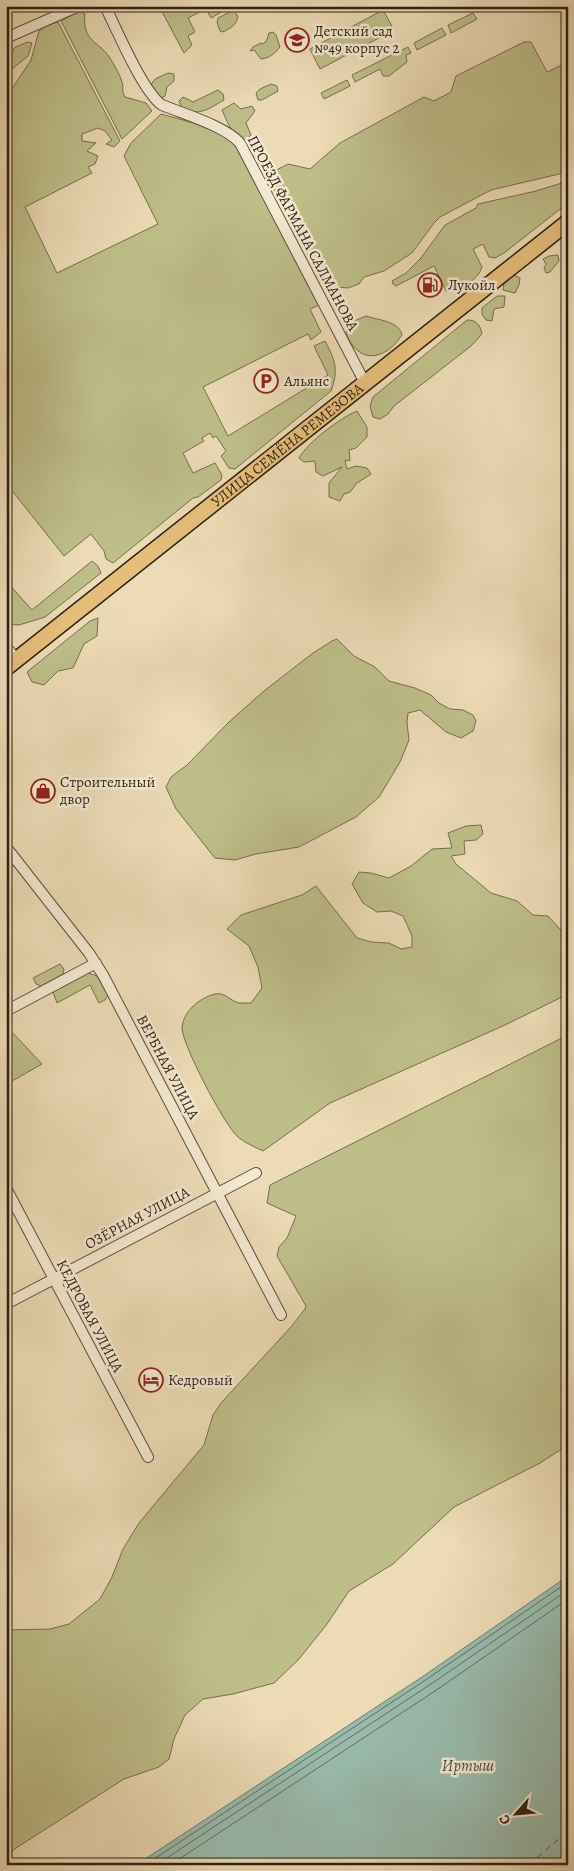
<svg xmlns="http://www.w3.org/2000/svg" width="574" height="1871" font-family="Alegreya,serif">
  <style>
    .green { fill: #bebe89; stroke: #766e4f }
    .water { fill: #99bbad; stroke: #6e7d70 }
    .lines { fill: none; stroke-linecap: round; stroke-linejoin: round }
    .shore { stroke: #636d61; stroke-width: 1 }
    .ferry { stroke: #4d4e43; stroke-width: 1; stroke-dasharray: 6 5; stroke-linecap: butt }
    .street-casing { stroke: #5d4e3d; stroke-width: 12 }
    .primary-casing { stroke: #2d1f15; stroke-width: 18 }
    .street { stroke: #f3e8d0; stroke-width: 10 }
    .primary { stroke: #e6be7b; stroke-width: 15 }
    .labels { text-anchor: middle; dominant-baseline: central; stroke-width: 5; stroke-linejoin: round; paint-order: stroke }
    .poi-label { font-size: 15px; fill: #2d1f15; stroke: #f3e8d0; text-anchor: start }
    .street-label { font-size: 15px; fill: #2d1f15; stroke: #f3e8d0 }
    .water-label { font-size: 16px; font-style: italic; fill: #4d4e43; stroke: #f3e8d0 }
  </style>
  <rect width="100%" height="100%" fill="#ecdbb6"/>
  <filter id="stains"><feTurbulence type="fractalNoise" baseFrequency=".004" numOctaves="4"/><feColorMatrix values="0 0 0 0 .2 0 0 0 0 .09 0 0 0 0 .02 0 0 0 .5 -.17"/></filter>
  <radialGradient id="worn" r=".72"><stop offset=".6" stop-color="#630" stop-opacity="0"/><stop offset="1" stop-color="#630" stop-opacity=".3"/></radialGradient>
  <!-- green -->
  <path class="green" d="M159,6H232L211,18L206,9L188,18L195,32L188,36L192,45L184,53Z
    M234,10L238,17C236,25 231,28 223,32L220,31L217,22L218,18Z
    M383,10L394,30L320,69L310,49Z
    M79,11L85,14C82,44 100,40 111,60C115,66 120,75 122,82C124,88 121,91 125,97L146,103L152,111L122,139L61,21Z
    M473,13L477,19L451,33L448,25Z
    M58,22L120,141L114,147L106,144L112,140L105,131L98,128L82,134V141L96,143L87,151L98,156L95,164L88,167L92,173L25,207L57,273L158,224L124,156L131,143L161,114L201,125L233,139L319,305L310,309L321,332L311,340L308,334L203,387L228,436L328,375L314,346L325,341C335,360 339,369 331,391L235,469L229,468L221,456L226,451L216,436L213,438L210,433L202,438L204,441L183,453L193,473L215,463L222,475L221,480L198,497L193,498L113,563L106,559L104,551L91,534L64,556L10,488L6,491V203L9,200L6,195V98L31,60L39,31L47,25Z
    M442,28L446,35L417,50L414,43Z
    M273,32L276,35L280,47C274,54 270,58 261,59L254,50L250,51L253,47L261,43L263,44L267,40L269,33Z
    M27,42L32,43L28,56L12,69L6,70V59L10,58L14,48Z
    M524,42H531L547,72L568,62V169L559,174L491,190L440,217L434,223L412,253L384,271L364,277L359,284L348,288L336,287L326,270L317,271L267,175L288,164L310,169L340,143L424,97L434,101L451,92L456,76Z
    M408,47L411,53L406,55L407,62L389,76H383L380,69L355,82L352,75Z
    M168,73L174,74V81L167,87L165,96L160,99L150,86L155,79Z
    M347,80L350,86L324,99L321,93Z
    M271,84L277,86L278,91L262,100H258L256,93L260,89Z
    M218,90L223,94L224,100C208,109 201,116 182,109L179,101L183,97L193,102Z
    M234,103L241,109L252,106L255,111L246,123L251,135L245,140C232,137 227,121 222,110Z
    M568,181V203L504,253L495,258L489,257L483,244L473,249L482,267C478,280 459,291 446,291L434,266L396,286L393,284L392,281L406,273L421,258L445,225L476,208L478,204L536,191Z
    M558,255L559,261L550,272L546,273L544,269L546,264L543,259L549,256Z
    M514,275L520,278L519,285L515,293L503,290L504,283Z
    M497,296H505L504,307L494,309L492,321L486,320L482,314V308Z
    M366,316C378,320 399,321 402,335C385,361 358,365 346,333L352,322Z
    M467,320C477,320 480,325 482,334L471,346L394,406L388,414L380,419L373,417L370,406L373,397Z
    M357,411L367,427V437L356,448L349,450L350,461L345,460L347,469L356,466L367,468L371,474L357,483L350,492L344,494L340,501L329,497V483L342,467L323,476L316,472L315,461L304,462L299,458C308,442 340,418 357,411Z
    M92,561L98,566L101,573L45,617L19,625L6,624V581L32,610Z
    M98,618L97,636L84,644L73,668L58,671L44,685L32,682L27,672L90,621Z
    M337,639L354,656L375,667L389,681L415,688L431,695L439,703L450,709L463,710L473,715L476,721L473,731L461,738L446,732L420,710L408,713L407,723L409,740L400,762L379,797L356,817L299,847L256,854L235,860L215,858L176,809L166,787L171,777L187,765L229,722L264,691L313,653L332,641Z
    M481,825L483,834L476,840L464,841L465,854L451,856L456,864L491,893L517,901L533,915L548,916L567,937L568,994L505,1025L330,1103L263,1151C255,1147 243,1142 237,1136C224,1124 181,1043 182,1027C184,1011 199,998 215,994C226,992 230,1001 239,1003C243,1003 247,1003 251,1003L262,988L258,967L249,946L227,929L241,915L302,895L316,886L357,938L371,942L389,943L401,949L412,947V936L403,916L391,911L377,912L363,903L352,884L359,872L371,873L389,878L411,866L432,849L452,848L448,833L466,826Z
    M60,964L64,969L63,974L41,986L36,984L33,978Z
    M88,973L97,976L108,995L105,1000L99,1003L90,985L57,1003L53,992Z
    M10,1030L42,1064L12,1081L6,1082V1033Z
    M568,1035V1445L540,1463L454,1507L393,1564L349,1591L327,1624L299,1659L274,1683L233,1694L203,1699L185,1715L174,1739L169,1759L159,1767L124,1779L16,1848L6,1857V1630L50,1629L69,1624L100,1599L112,1577L123,1549L139,1523L204,1445L213,1415L221,1403L291,1327L305,1309L306,1306L277,1256L279,1247L287,1238L296,1216L267,1203L270,1185Z"/>
  <!-- water -->
  <path class="water" d="M568,1576V1865H136L425,1675Z"/>
  <g class="lines">
    <!-- shore -->
    <path class="shore" d="M145,1865L427,1679L568,1582
      M156,1865L431,1684L568,1590
      M170,1865L435,1691L568,1599"/>
    <!-- ferry -->
    <path class="ferry" d="M529,1865L568,1831"/>
    <!-- street casing -->
    <g class="street-casing">
      <path id="street" d="M105,6C117,30 143,92 162,105C184,114 225,126 240,143L365,383
        M6,38L79,6
        M6,647L17,660
        M6,847L89,953L103,975L281,1315
        M6,1011L96,963
        M6,1188L148,1457
        M6,1304L256,1173"/>
    </g>
    <!-- primary casing -->
    <g class="primary-casing">
      <g id="primary">
        <path id="s1" d="M6,668L568,222"/>
      </g>
    </g>
    <!-- street -->
    <use href="#street" class="street"/>
    <!-- primary -->
    <use href="#primary" class="primary"/>
  </g>
  <!-- icons -->
  <defs>
    <g id="school-ring" transform="scale(1.25)"><circle r="9.5" fill="#f3e8d0" stroke="#8f2418" stroke-width="1.5"/><path d="M0-5L7-2L0 1L-7-2ZM-4 1L0 2.5L4 1V4Q0 6-4 4Z" fill="#8f2418"/></g>
    <g id="fuel-ring" transform="scale(1.25)"><circle r="9.5" fill="#f3e8d0" stroke="#8f2418" stroke-width="1.5"/><path d="M-5.5-6h7V0h2V4h1.3V-2.5L3-4.5l.8-.8L6-3V5H2.5V1h-1V6h-7ZM-4.2-4.7v3.2H.2V-4.7Z" fill="#8f2418"/></g>
    <g id="parking-ring" transform="scale(1.25)"><circle r="9.5" fill="#f3e8d0" stroke="#8f2418" stroke-width="1.5"/><path d="M-3.5-5.5H1a3.5 3.5 0 0 1 0 7H-1V5.5H-3.5ZM-1-3.4V-.6H.8a1.4 1.4 0 0 0 0-2.8Z" fill="#8f2418"/></g>
    <g id="shop-ring" transform="scale(1.25)"><circle r="9.5" fill="#f3e8d0" stroke="#8f2418" stroke-width="1.5"/><path d="M-5-2.5h2.3a2.7 3.5 0 0 1 5.4 0H5L5.5 6h-11ZM-1.5-2.5h3a1.5 2.3 0 0 0-3 0Z" fill="#8f2418"/></g>
    <g id="hotel-ring" transform="scale(1.25)"><circle r="9.5" fill="#f3e8d0" stroke="#8f2418" stroke-width="1.5"/><path d="M-6-4.5h1.5V1H6V5H4.5V3h-9V5H-6ZM-4 0a1.8 1.8 0 1 1 3.6 0ZM.5 0V-2.5h3Q6-2.5 6 0Z" fill="#8f2418"/></g>
  </defs>
  <g fill-rule="evenodd">
    <use href="#school-ring" x="297" y="40"/>
    <use href="#fuel-ring" x="430" y="285"/>
    <use href="#parking-ring" x="266" y="381"/>
    <use href="#shop-ring" x="43" y="791"/>
    <use href="#hotel-ring" x="151" y="1380"/>
  </g>
  <g class="labels">
    <!-- poi labels -->
    <g class="poi-label">
      <text x="314" y="31">Детский сад<tspan x="314" dy="17">№49 корпус 2</tspan></text>
      <text x="448" y="285">Лукойл</text>
      <text x="284" y="381">Альянс</text>
      <text x="60" y="782">Строительный<tspan x="60" dy="17">двор</tspan></text>
      <text x="168" y="1380">Кедровый</text>
    </g>
    <!-- street labels -->
    <g class="street-label">
      <text transform="translate(303 233) rotate(62)">ПРОЕЗД ФАРМАНА САЛМАНОВА</text>
      <text stroke="none"><textPath href="#s1" startOffset="359">УЛИЦА СЕМЁНА РЕМЕЗОВА</textPath></text>
      <text transform="translate(168 1067) rotate(62)">ВЕРБНАЯ УЛИЦА</text>
      <text transform="translate(137 1218) rotate(-28)">ОЗЁРНАЯ УЛИЦА</text>
      <text transform="translate(90 1316) rotate(62)">КЕДРОВАЯ УЛИЦА</text>
    </g>
    <!-- water labels -->
    <g class="water-label">
      <text x="468" y="1766">Иртыш</text>
    </g>
  </g>
  <!-- margin -->
  <rect width="574" height="1871" fill="none" stroke="#ecdbb6" stroke-width="25"/>
  <rect x="8" y="8" width="559" height="1856" fill="none" stroke="#2d1f15" stroke-width="2.5"/>
  <rect x="12" y="12" width="549" height="1846" fill="none" stroke="#2d1f15"/>
  <!-- north arrow -->
  <g transform="translate(516 1814) rotate(243)" stroke="#f3e8d0" stroke-width="4" paint-order="stroke">
  <path d="M0-4L9 19L0 12L-9 19Z" fill="#2d1f15"/>
  <text y="-8" font-size="14" font-weight="bold" text-anchor="middle" fill="#2d1f15">С</text>
  </g>
  <rect width="100%" height="100%" filter="url(#stains)"/>
  <rect width="100%" height="100%" fill="url(#worn)"/>
</svg>
